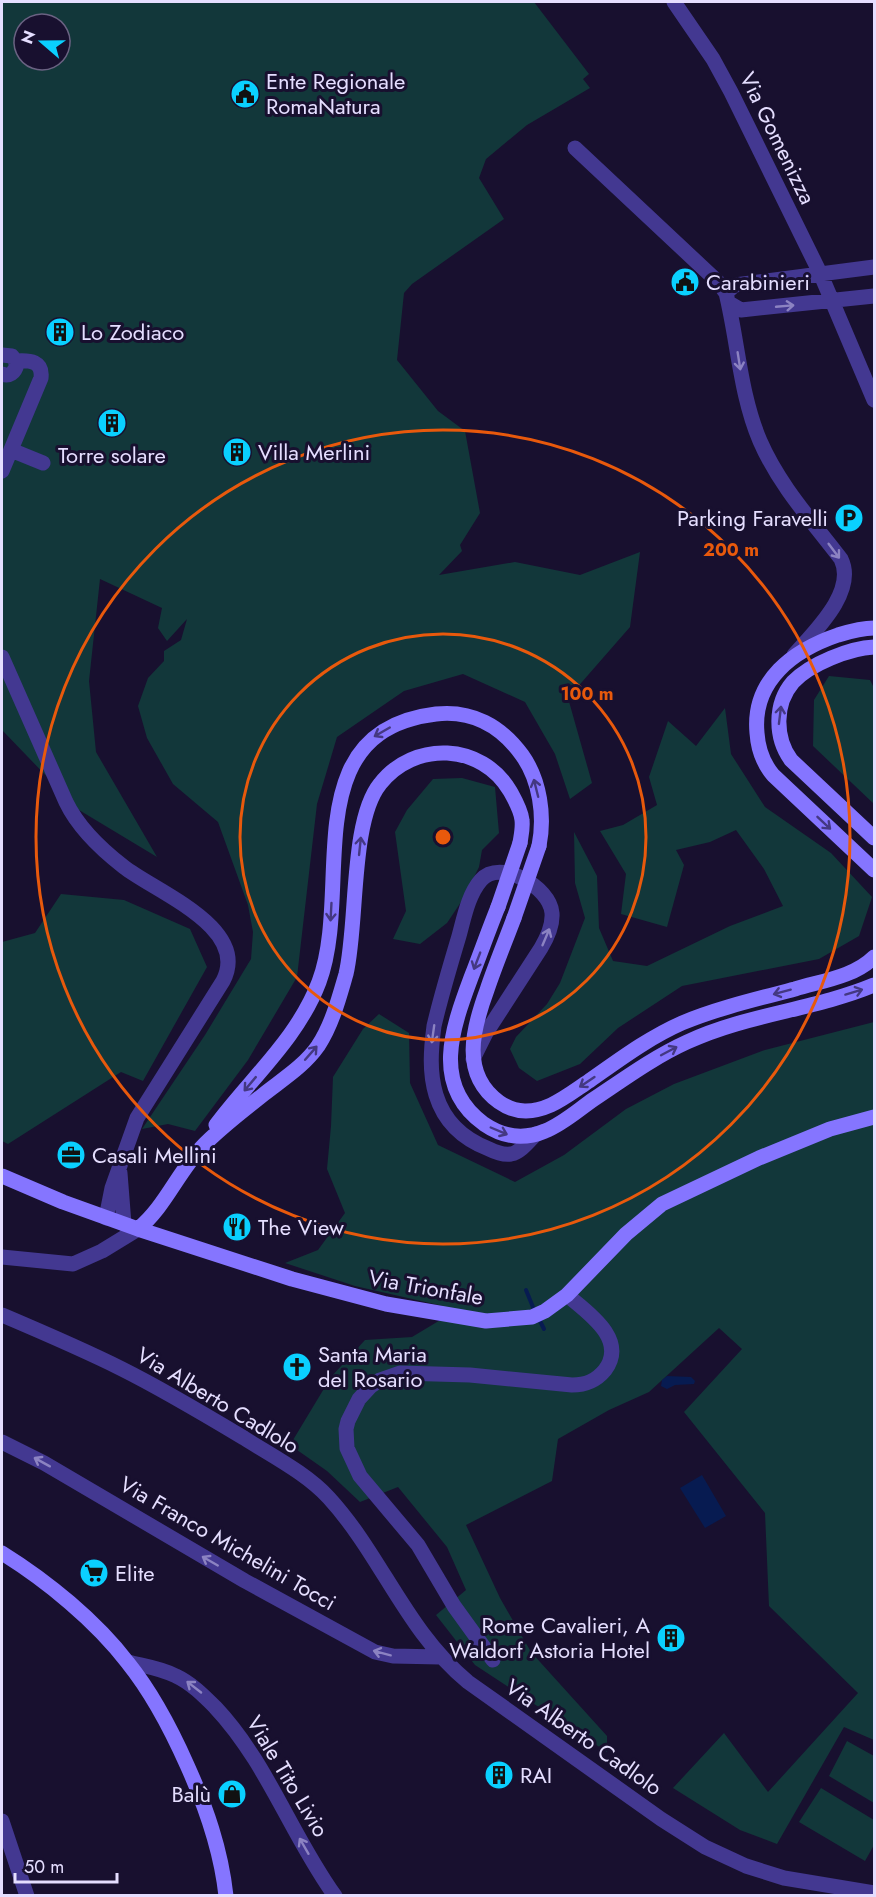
<svg xmlns="http://www.w3.org/2000/svg" width="876" height="1897" font-family="Jost,sans-serif">
  <style>
    .green { fill: #12373a; fill-rule: evenodd }
    .water { fill: #071b51 }
    .lines { fill: none; stroke-linecap: round; stroke-linejoin: round }
    .stream { stroke: #071b51; stroke-width: 4 }
    .street { stroke: #433891; stroke-width: 15 }
    .secondary { stroke: #8575ff; stroke-width: 15 }
    .secondary-bridge { stroke: #8575ff; stroke-width: 15 }
    .oneway { stroke: #8c83c2 }
    .oneway2 { stroke: #443882 }
    .ring { fill: none; stroke: #e8590c; stroke-width: 3 }
    .labels { text-anchor: middle; dominant-baseline: central; stroke-width: 6; stroke-linejoin: round; paint-order: stroke }
    .poi-label { font-size: 22px; fill: #e5deff; stroke: #18102f; text-anchor: start }
    .street-label { font-size: 22px; fill: #e5deff; stroke: #18102f }
    .centre { fill: #e8590c; stroke: #18102f; stroke-width: 3 }
    .ring-label { font-size: 18px; text-anchor: middle; font-weight: bold; fill: #e8590c; stroke: #18102f; stroke-width: 6; stroke-linejoin: round; paint-order: stroke }
  </style>
  <rect width="100%" height="100%" fill="#18102f"/>
  <!-- green -->
  <path class="green" d="M2,2H534L589,74L583,79L590,88L527,125L486,159L479,178L504,219L412,284L404,293L397,360L438,411L465,431L480,513L460,545L462,551L439,575L515,562L580,575L640,552L630,627L568,698L592,783L570,799L555,754L525,702L463,674L404,691L337,737L317,804L297,977L248,1060L195,1131L168,1124L142,1129L205,1035L251,959L253,932L248,905L218,822L173,784L147,738L138,706L148,678L164,661V651L181,640L187,619L167,641L158,628L162,608L100,579L89,681L96,752L157,857L79,810L2,730ZM24,24H60V60H24Z
    M829,676L870,680L874,688V804L813,746L814,700Z
    M725,708L731,754L765,807L831,853L872,897L859,936L819,959L682,986L618,1028L580,1064L537,1081L519,1068L510,1049L516,1037L547,1004L560,983L585,918L575,883L574,832L597,876L599,928L613,961L647,966L730,926L783,906L764,869L736,830L710,842L676,850L684,865L667,927L621,914L626,874L600,831L623,825L657,805L649,777L668,721L696,746Z
    M462,778L495,787L499,833L482,850L479,867L463,899L447,923L420,944L393,939L406,911L395,832L407,810L433,779Z
    M61,894L124,900L190,929L207,967L143,1081L121,1072L8,1144L2,1141V942L35,933Z
    M379,1014L409,1033L410,1083L438,1145L515,1182L564,1155L626,1109L674,1084L765,1050L874,1022V1740L844,1727L777,1844L740,1830L673,1788L724,1733L768,1792L858,1693L769,1606L765,1513L684,1412L742,1349L719,1328L649,1392L609,1410L558,1439L552,1481L466,1525L500,1598L531,1652L607,1736V1752L475,1665L436,1615L466,1590L447,1547L398,1487L360,1502L327,1471L290,1445L331,1377L365,1340L412,1337L447,1316L443,1306L355,1286L285,1263L318,1250L345,1213L327,1169L331,1126L333,1077L363,1029Z
    M847,1741L874,1756V1803L829,1776Z
    M821,1788L874,1820V1845L865,1861L799,1822Z"/>
  <!-- water -->
  <path class="water" d="M667,1376L691,1377L695,1381L694,1384L675,1385L667,1389L661,1386L662,1380Z
    M702,1475L726,1516L705,1528L680,1488Z"/>
  <g class="lines">
    <!-- stream -->
    <path class="stream" d="M526,1290L535,1312
      M539,1319L544,1329"/>
    <!-- street -->
    <path class="street" d="M674,2L713,59L731,92L821,275L874,400
      M575,148L718,282L726,293C738,342 740,394 760,441C779,485 812,521 841,559C857,592 814,632 794,655
      M726,293L735,285L874,267
      M729,303L741,310L874,296
      M2,355L12,356L17,364C15,373 9,377 2,374
      M11,450L43,463
      M2,471L41,378C43,361 30,360 16,361
      M2,657L66,802C78,827 102,850 124,867C156,892 251,928 223,981L137,1118L112,1188L106,1218
      M473,1059L486,1033L541,948C547,938 553,926 552,913C550,887 500,858 481,880C468,895 464,918 459,936C450,966 441,996 434,1026C431,1049 429,1072 436,1095C444,1121 463,1139 489,1149C495,1152 504,1155 511,1154C521,1152 529,1141 536,1134
      M120,1173L124,1224
      M2,1257L73,1264L102,1251L138,1229
      M2,1315C42,1332 82,1349 122,1369C164,1390 204,1414 244,1438C272,1456 306,1473 329,1498C382,1556 406,1631 468,1682L661,1819L705,1847L746,1866L784,1878L874,1893
      M2,1442L44,1463L245,1581L375,1652L393,1656L440,1657
      M493,1660L454,1606L418,1545L360,1476L347,1448L346,1429L348,1421L359,1399L371,1386L380,1380L400,1373L470,1375L572,1385C586,1385 596,1381 605,1370C628,1339 587,1312 567,1295
      M128,1662C144,1666 161,1668 176,1676C191,1683 203,1695 215,1707C267,1762 291,1835 335,1896
      M2,1821L27,1896"/>
    <!-- secondary -->
    <path class="secondary" d="M874,628C862,628 851,631 838,635C794,650 752,680 757,733C758,748 763,763 773,775L874,870
      M874,647C850,648 810,664 793,682C774,704 775,738 791,760L874,838
      M498,907C489,929 481,952 472,975C453,1026 430,1085 484,1124C503,1137 524,1140 545,1131C563,1124 578,1110 594,1099C624,1079 654,1057 687,1042C747,1014 814,1010 874,985
      M514,918C505,942 495,966 487,990C473,1028 460,1074 499,1102C516,1114 533,1113 551,1105C564,1099 577,1089 589,1081C619,1060 648,1038 682,1023C718,1008 757,999 795,989C821,981 854,977 874,957
      M216,1125C251,1078 298,1038 319,982C354,889 293,731 436,714C472,710 501,726 522,755C540,780 545,816 539,846
      M2,1176L63,1202L138,1229L292,1279L386,1304L486,1321L532,1317L545,1311L567,1295L626,1234L662,1204L759,1158L830,1129L874,1117
      M138,1229C165,1207 178,1172 202,1147C220,1128 243,1111 264,1094C283,1079 304,1066 318,1046C332,1025 339,998 346,974C358,924 350,821 380,784C414,740 482,743 510,791C515,800 521,810 522,820C523,828 521,836 520,843
      M2,1553C47,1581 96,1621 128,1663C153,1694 171,1729 187,1765C206,1807 221,1849 226,1896"/>
    <!-- secondary-bridge -->
    <path class="secondary-bridge" d="M498,907L520,843
      M514,918L539,846"/>
  </g>
  <!-- one-way arrows -->
  <defs><path id="oneway-shaft" d="M-6 0H5M1.5-3L5.5 0L1.5 3" fill="none" stroke-width="1.6" stroke-linecap="round" stroke-linejoin="round" transform="scale(1.5)"/></defs>
  <g class="oneway">
    <use href="#oneway-shaft" transform="translate(785 306) rotate(-5)"/>
    <use href="#oneway-shaft" transform="translate(739 361) rotate(81)"/>
    <use href="#oneway-shaft" transform="translate(834 551) rotate(53)"/>
    <use href="#oneway-shaft" transform="translate(546 937) rotate(-67)"/>
    <use href="#oneway-shaft" transform="translate(433 1034) rotate(98)"/>
    <use href="#oneway-shaft" transform="translate(42 1462) rotate(-151)"/>
    <use href="#oneway-shaft" transform="translate(210 1561) rotate(-150)"/>
    <use href="#oneway-shaft" transform="translate(382 1653) rotate(-165)"/>
    <use href="#oneway-shaft" transform="translate(194 1687) rotate(-142)"/>
    <use href="#oneway-shaft" transform="translate(304 1846) rotate(-120)"/>
  </g>
  <g class="oneway2">
    <use href="#oneway-shaft" transform="translate(780 715) rotate(-83)"/>
    <use href="#oneway-shaft" transform="translate(382 732) rotate(150)"/>
    <use href="#oneway-shaft" transform="translate(536 788) rotate(-104)"/>
    <use href="#oneway-shaft" transform="translate(824 823) rotate(43)"/>
    <use href="#oneway-shaft" transform="translate(360 846) rotate(-84)"/>
    <use href="#oneway-shaft" transform="translate(331 912) rotate(93)"/>
    <use href="#oneway-shaft" transform="translate(477 961) rotate(111)"/>
    <use href="#oneway-shaft" transform="translate(782 992) rotate(165)"/>
    <use href="#oneway-shaft" transform="translate(854 992) rotate(-17)"/>
    <use href="#oneway-shaft" transform="translate(669 1051) rotate(-28)"/>
    <use href="#oneway-shaft" transform="translate(311 1053) rotate(-49)"/>
    <use href="#oneway-shaft" transform="translate(587 1082) rotate(146)"/>
    <use href="#oneway-shaft" transform="translate(250 1084) rotate(130)"/>
    <use href="#oneway-shaft" transform="translate(499 1131) rotate(23)"/>
  </g>
  <!-- distance rings -->
  <g class="ring">
    <circle cx="443" cy="837" r="203"/>
    <circle cx="443" cy="837" r="407"/>
  </g>
  <!-- icons -->
  <defs>
    <g id="civic-disc" transform="scale(1.5)"><circle r="9.5" fill="#0ad0ff" stroke="#18102f"/><path d="M-.6-6.5H3V-4.5H.6V-3L4-1V1h2V6H-6V1h2V-1L-.6-3ZM-1.2 2.5V6h2.4V2.5Z" fill="#111"/></g>
    <g id="building-disc" transform="scale(1.5)"><circle r="9.5" fill="#0ad0ff" stroke="#18102f"/><path d="M-4-6H4V6H1V3H-1V6H-4ZM-2.5-4.3h1.7v1.8h-1.7ZM.8-4.3h1.7v1.8H.8ZM-2.5-1h1.7V.8h-1.7ZM.8-1h1.7V.8H.8Z" fill="#111"/></g>
    <g id="parking-disc" transform="scale(1.5)"><circle r="9.5" fill="#0ad0ff" stroke="#18102f"/><path d="M-3.5-5.5H1a3.5 3.5 0 0 1 0 7H-1V5.5H-3.5ZM-1-3.4V-.6H.8a1.4 1.4 0 0 0 0-2.8Z" fill="#111"/></g>
    <g id="office-disc" transform="scale(1.5)"><circle r="9.5" fill="#0ad0ff" stroke="#18102f"/><path d="M-6-3h4V-5.5h4V-3h4V5H-6ZM-1-4.5V-3h2v-1.5ZM-6 0V1H6V0Z" fill="#111"/></g>
    <g id="restaurant-disc" transform="scale(1.5)"><circle r="9.5" fill="#0ad0ff" stroke="#18102f"/><path d="M-5-6h1v4h1v-4h1v4h1v-4h1v5L-1.5 .5V6h-2V.5L-5-1ZM5-6V6H3V1.5H1.5Q1.5-4 5-6Z" fill="#111"/></g>
    <g id="church-disc" transform="scale(1.5)"><circle r="9.5" fill="#0ad0ff" stroke="#18102f"/><path d="M-1.2-6h2.4v3.5h3.3v2.4h-3.3V6h-2.4V-.1h-3.3v-2.4h3.3Z" fill="#111"/></g>
    <g id="supermarket-disc" transform="scale(1.5)"><circle r="9.5" fill="#0ad0ff" stroke="#18102f"/><path d="M-6-5.5h2.5l.6 2H6L4.5 2H-2.5L-4.4-4H-6ZM-1.5 3.2a1.3 1.3 0 1 0 .1 0ZM3 3.2a1.3 1.3 0 1 0 .1 0Z" fill="#111"/></g>
    <g id="shop-disc" transform="scale(1.5)"><circle r="9.5" fill="#0ad0ff" stroke="#18102f"/><path d="M-5-2.5h2.3a2.7 3.5 0 0 1 5.4 0H5L5.5 6h-11ZM-1.5-2.5h3a1.5 2.3 0 0 0-3 0Z" fill="#111"/></g>
  </defs>
  <g fill-rule="evenodd">
    <use href="#civic-disc" x="245" y="94"/>
    <use href="#civic-disc" x="685" y="282"/>
    <use href="#building-disc" x="60" y="332"/>
    <use href="#building-disc" x="112" y="423"/>
    <use href="#building-disc" x="237" y="452"/>
    <use href="#parking-disc" x="849" y="518"/>
    <use href="#office-disc" x="71" y="1155"/>
    <use href="#restaurant-disc" x="237" y="1227"/>
    <use href="#church-disc" x="297" y="1367"/>
    <use href="#supermarket-disc" x="94" y="1573"/>
    <use href="#building-disc" x="671" y="1638"/>
    <use href="#building-disc" x="499" y="1775"/>
    <use href="#shop-disc" x="232" y="1794"/>
  </g>
  <g class="labels">
    <!-- poi labels -->
    <g class="poi-label">
      <text x="266" y="81">Ente Regionale<tspan x="266" dy="25">RomaNatura</tspan></text>
      <text x="706" y="282">Carabinieri</text>
      <text x="81" y="332">Lo Zodiaco</text>
      <text x="258" y="452">Villa Merlini</text>
      <text x="112" y="455" text-anchor="middle">Torre solare</text>
      <text x="828" y="518" text-anchor="end">Parking Faravelli</text>
      <text x="92" y="1155">Casali Mellini</text>
      <text x="258" y="1227">The View</text>
      <text x="318" y="1354">Santa Maria<tspan x="318" dy="25">del Rosario</tspan></text>
      <text x="115" y="1573">Elite</text>
      <text x="650" y="1625" text-anchor="end">Rome Cavalieri, A<tspan x="650" dy="25">Waldorf Astoria Hotel</tspan></text>
      <text x="520" y="1775">RAI</text>
      <text x="211" y="1794" text-anchor="end">Balù</text>
    </g>
    <!-- street labels -->
    <g class="street-label">
      <text transform="translate(778 138) rotate(64)">Via Gomenizza</text>
      <text transform="translate(426 1287) rotate(10)">Via Trionfale</text>
      <text transform="translate(218 1400) rotate(31)">Via Alberto Cadlolo</text>
      <text transform="translate(228 1543) rotate(30)">Via Franco Michelini Tocci</text>
      <text transform="translate(584 1737) rotate(35)">Via Alberto Cadlolo</text>
      <text transform="translate(288 1776) rotate(59)">Viale Tito Livio</text>
    </g>
  </g>
  <circle cx="443" cy="837" r="9" class="centre"/>
  <g class="ring-label">
    <text x="731" y="556">200 m</text>
    <text x="587" y="700">100 m</text>
  </g>
  <!-- border -->
  <rect width="876" height="1897" fill="none" stroke="#e5deff" stroke-width="6"/>
  <!-- north arrow -->
  <g transform="translate(42 42) rotate(290)"><circle r="28" fill="#18102f" stroke="#6a6282" stroke-width="1.5"/>
  <path d="M0-4.5L10 22L0 15L-10 22Z" fill="#0ad0ff"/>
  <text y="-9" font-size="16" font-weight="bold" text-anchor="middle" fill="#e5deff">N</text>
  </g>
  <!-- scale -->
  <path d="M15 1873v9h102v-9" fill="none" stroke="#e5deff" stroke-width="3"/>
  <text x="24" y="1873" font-size="18" fill="#e5deff" stroke="#18102f" stroke-width="4.5" paint-order="stroke">50 m</text>
</svg>
